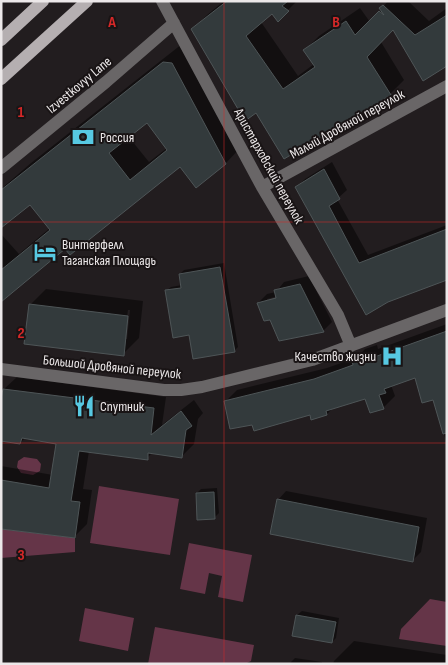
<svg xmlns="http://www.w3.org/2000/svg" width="448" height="665" font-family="'Sofia Sans Condensed',sans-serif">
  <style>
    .green { fill: #653548 }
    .shadow { fill: #0007; fill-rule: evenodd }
    .building { fill: #333a3c; stroke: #4e5557; fill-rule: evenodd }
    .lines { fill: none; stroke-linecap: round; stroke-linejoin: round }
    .minor { stroke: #696667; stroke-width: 12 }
    .major { stroke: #b5afb1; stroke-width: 12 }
    .grid { fill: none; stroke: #d62828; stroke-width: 1; stroke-opacity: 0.55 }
    .labels { text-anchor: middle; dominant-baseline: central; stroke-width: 4; stroke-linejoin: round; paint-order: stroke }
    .street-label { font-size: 14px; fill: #ece8e9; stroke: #191415 }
    .poi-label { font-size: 14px; fill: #ece8e9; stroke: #191415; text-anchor: start }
    .grid-label { font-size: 16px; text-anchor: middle; font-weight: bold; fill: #d62828; stroke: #191415; stroke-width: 4; stroke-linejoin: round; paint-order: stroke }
  </style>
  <rect width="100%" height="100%" fill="#221d1f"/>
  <!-- green -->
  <path class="green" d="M24,457L37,459L41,464L40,471L33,475L21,473L17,467L18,461Z
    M99,486L179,499L170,555L90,543Z
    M1,529L75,538V552L1,558Z
    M189,543L252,555L243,602L218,597L222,576L209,573L205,594L180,589Z
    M430,599L447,602V646L399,639L401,629Z
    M85,608L134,618L128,651L79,641Z
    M155,627L254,645L251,661L245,664H148Z"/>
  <!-- shadow -->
  <path class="shadow" d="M224,1H297L278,20L272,13L261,22L298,76L314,64L305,50L319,36L360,8L370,22L388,1H408L429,21L447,8V65L393,28L381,42L404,80L390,94L257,111L193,29L207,15Z
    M182,44L244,144L226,163L196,187L180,166L65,247L1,301V234L19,254L50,228L30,203L1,227V189L31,163ZM147,122L167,148L149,162L128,136Z
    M332,162L347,190L337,199L368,255L447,225V278L387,301L297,187L305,179Z
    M224,263L238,347L234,351L190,333L166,291L171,287L182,285L180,274L184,270Z
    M309,276L332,322L323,331L280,340L271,318L258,303L267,294L276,292L284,282ZM282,295V297L267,301V299Z
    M46,289L143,301L139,338L123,354L30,305ZM128,310H130L127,339H124Z
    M447,324V445L434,398L415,376L391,385L395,396L383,408L366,397L334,407L327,414L312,418L311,413L253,423L225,402L237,390L327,368L358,357L365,349L377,345L378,349Z
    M17,377L166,397L162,425L194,400L203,413L198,419L194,444L182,456L153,452L147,458L89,451L83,489L92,490L87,524L75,536L1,528V466L53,475L58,443L26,437L20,443L4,389Z
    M217,488L219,513L215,517L197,493L201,489Z
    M286,491L427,518L421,552L413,560L278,500Z
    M302,611L339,618L336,638L332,642L294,635L297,615Z
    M354,641L447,655V664H333L334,661Z
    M295,658L322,662V664H289Z"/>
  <!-- building -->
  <path class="building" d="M227,1H288L282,6L289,11L278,22L272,14L246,36L283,89L315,67L303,50L346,21L355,35L379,11L384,15L379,8L383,5L415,35L447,15V66L423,81L393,30L367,57L391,95L284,159L256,113L245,121L191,29Z
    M163,62L172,63L226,164L196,188L180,167L70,255L65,249L1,302V270L50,230L30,205L1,228V190ZM147,123L167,150L130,180L109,153Z
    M324,169L340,199L329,206L359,263L447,229V280L388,302L366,315L295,187Z
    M220,267L235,352L193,359L189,335L173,338L165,290L181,288L179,274Z
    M300,284L324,332L279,341L270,320L264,321L257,303L276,298L274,290Z
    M29,304L128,316L124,356L24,344Z
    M447,331V433L443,434L433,400L422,403L415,378L384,389L386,393L379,395L384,409L370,413L365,399L326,411L327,415L311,420L310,415L254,431L252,425L230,429L224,401L314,379L353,365L352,361L365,356L366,360Z
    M3,389L154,408L151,435L181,411L192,426L186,430L182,458L148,453V460L79,451L71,501L80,502L75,538L1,529V480L49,488L56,444L22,438L20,444L1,441V399Z
    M214,492L215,519L197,520L196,493Z
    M277,499L419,527L413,562L270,534Z
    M296,615L336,622L332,643L292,636Z"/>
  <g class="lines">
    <!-- minor -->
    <path class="minor" d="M162,1L262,187L338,315L351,346
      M1,168L106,82L174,23
      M262,187L447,86
      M1,369L164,390H181L202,387L312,360L447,310"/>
    <!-- major -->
    <path class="major" d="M1,40L43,1
      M1,79L87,1"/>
  </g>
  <!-- grid -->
  <path class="grid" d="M224,1V664M1,222H447M1,443H447"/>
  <!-- icons -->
  <defs>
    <g id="bank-bare" transform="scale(1.725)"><path d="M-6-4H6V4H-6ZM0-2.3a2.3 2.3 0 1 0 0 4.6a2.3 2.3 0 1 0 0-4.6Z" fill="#57c9e2" stroke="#191415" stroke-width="2.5" paint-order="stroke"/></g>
    <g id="hotel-bare" transform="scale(1.725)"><path d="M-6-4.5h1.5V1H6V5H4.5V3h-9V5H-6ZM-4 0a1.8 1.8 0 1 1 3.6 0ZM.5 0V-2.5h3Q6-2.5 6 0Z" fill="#57c9e2" stroke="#191415" stroke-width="2.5" paint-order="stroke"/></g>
    <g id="hospital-bare" transform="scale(1.725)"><path d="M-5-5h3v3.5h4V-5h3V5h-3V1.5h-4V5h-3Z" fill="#57c9e2" stroke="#191415" stroke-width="2.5" paint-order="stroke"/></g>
    <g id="restaurant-bare" transform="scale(1.725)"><path d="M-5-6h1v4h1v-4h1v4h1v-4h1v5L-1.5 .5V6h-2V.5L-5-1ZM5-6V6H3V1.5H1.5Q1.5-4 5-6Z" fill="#57c9e2" stroke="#191415" stroke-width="2.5" paint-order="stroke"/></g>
  </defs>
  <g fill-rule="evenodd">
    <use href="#bank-bare" x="83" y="137"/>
    <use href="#hotel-bare" x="45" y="252"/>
    <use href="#hospital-bare" x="392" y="356"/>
    <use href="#restaurant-bare" x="84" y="406"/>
  </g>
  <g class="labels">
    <!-- street labels -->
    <g class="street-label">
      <text transform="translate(79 85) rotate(-40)">Izvestkovyy Lane</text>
      <text transform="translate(347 124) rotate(-29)">Малый Дровяной переулок</text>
      <text transform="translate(269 166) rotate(61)">Аристарховский переулок</text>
      <text transform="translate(112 367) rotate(6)">Большой Дровяной переулок</text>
    </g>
    <!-- poi labels -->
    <g class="poi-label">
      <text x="100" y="137">Россия</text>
      <text x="62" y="244">Винтерфелл<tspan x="62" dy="16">Таганская Площадь</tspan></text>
      <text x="376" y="356" text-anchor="end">Качество жизни</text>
      <text x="100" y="406">Спутник</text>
    </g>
  </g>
  <g class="grid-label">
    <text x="112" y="27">A</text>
    <text x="336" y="27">B</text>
    <text x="21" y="117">1</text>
    <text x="21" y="338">2</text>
    <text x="21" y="560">3</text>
  </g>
  <!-- border -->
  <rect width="448" height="665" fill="none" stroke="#ece8e9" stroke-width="5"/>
</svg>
